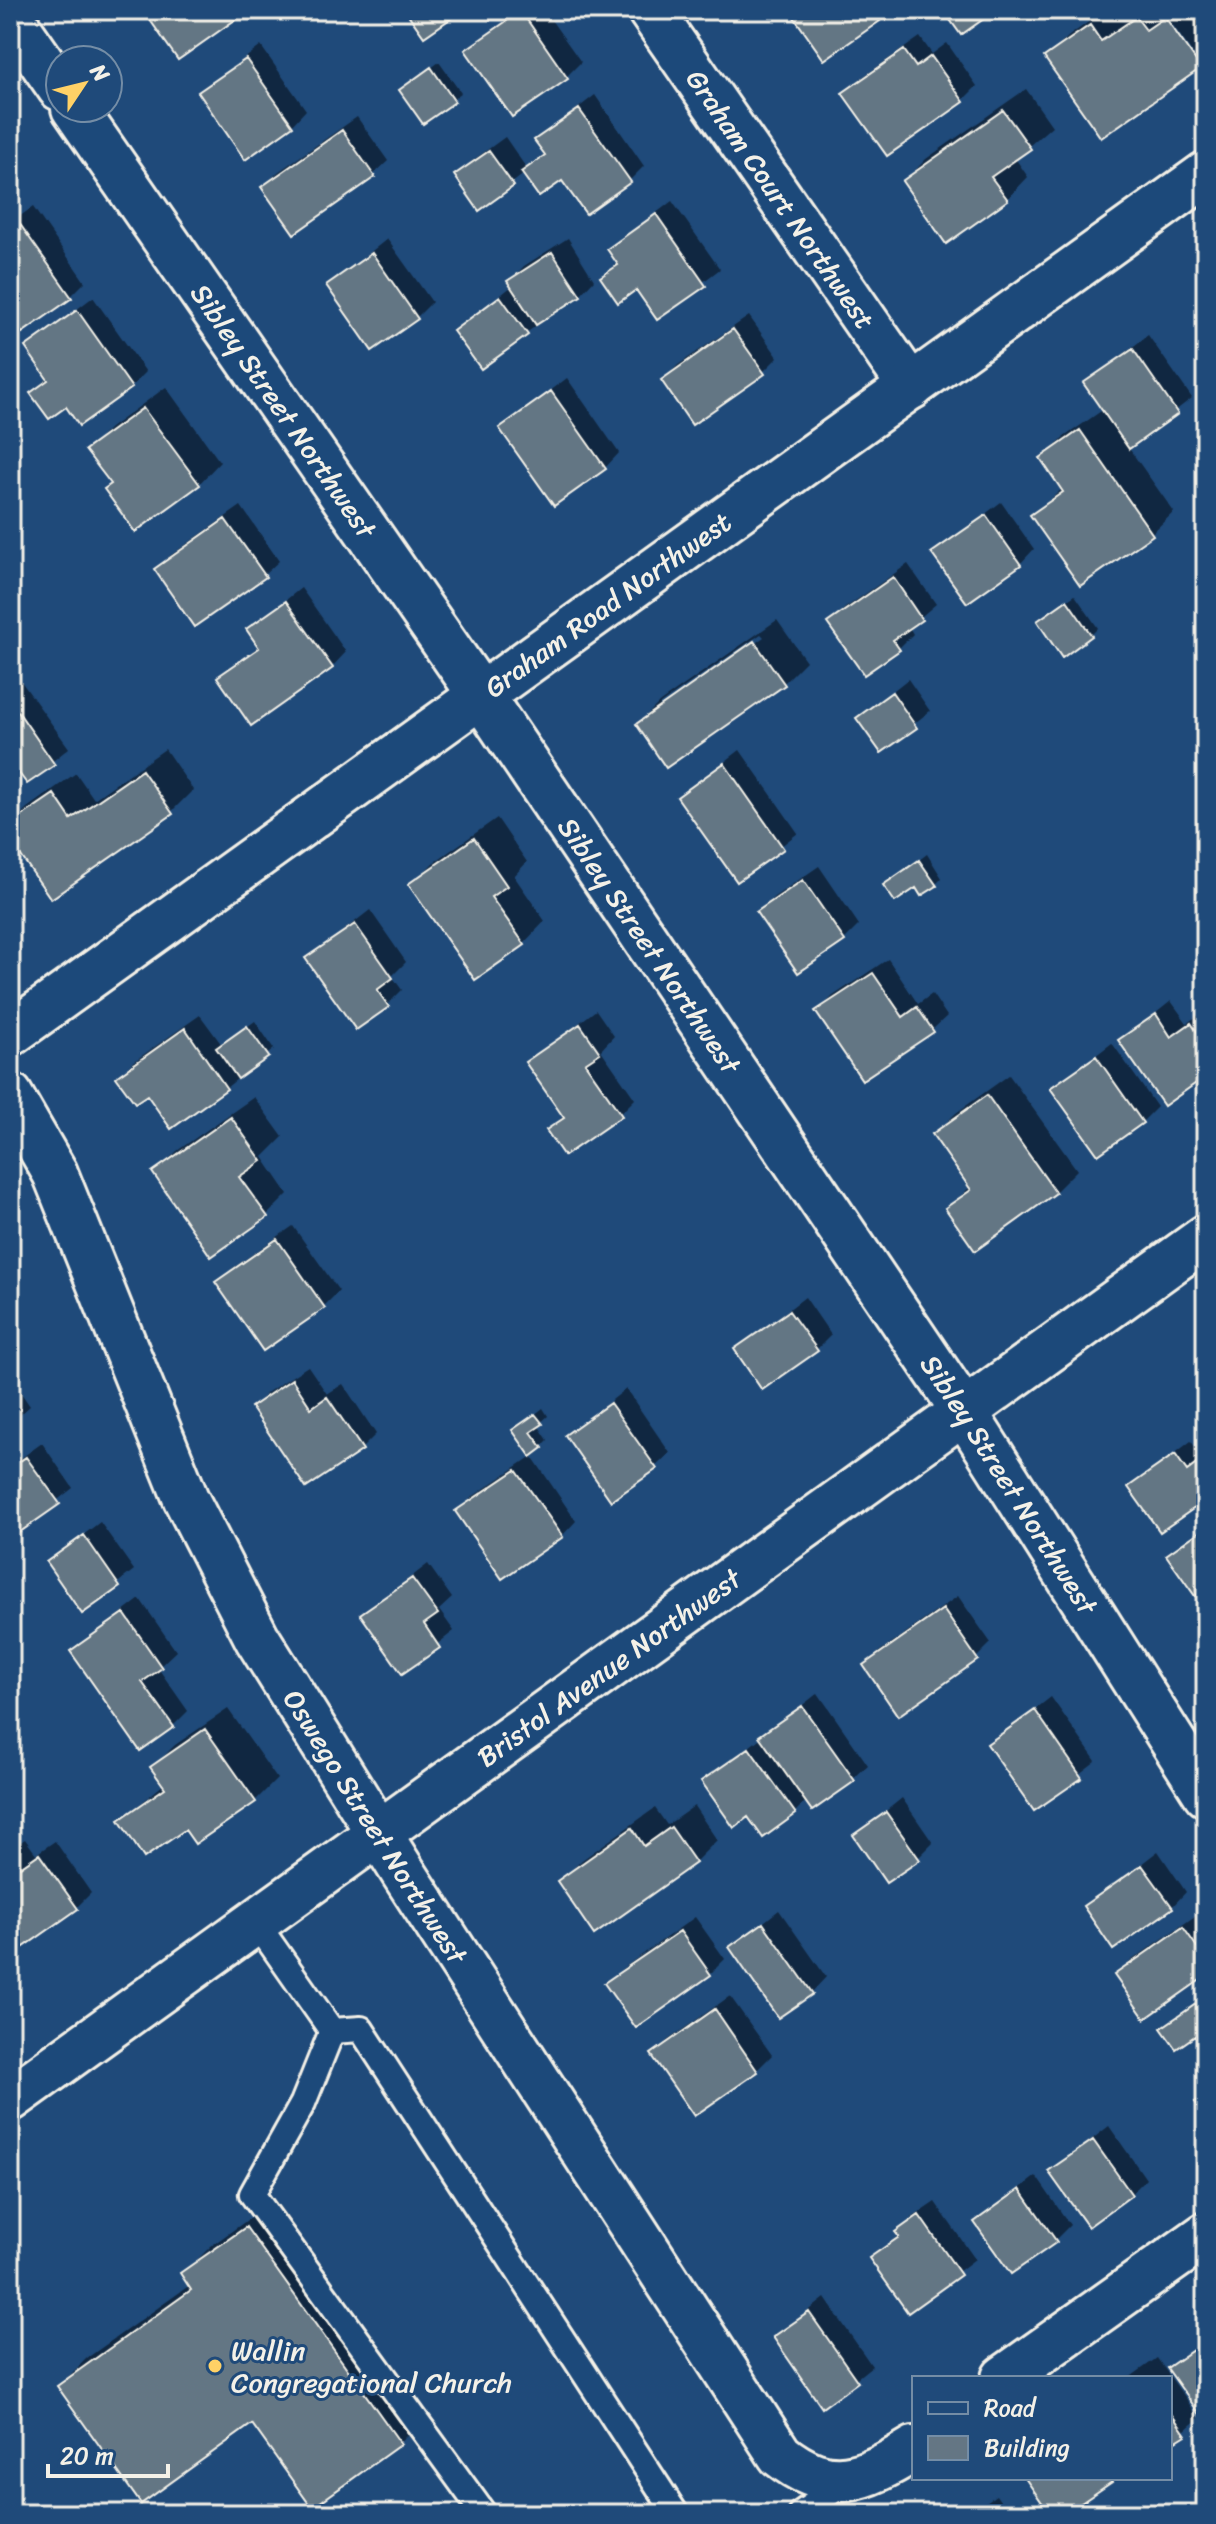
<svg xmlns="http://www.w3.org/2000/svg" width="1216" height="2524" font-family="Sriracha,sans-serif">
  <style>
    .shadow { fill: #0007; fill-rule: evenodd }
    .building { fill: #647684; stroke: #f4f1e8; stroke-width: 2 }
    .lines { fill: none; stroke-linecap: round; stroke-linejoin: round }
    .lane-casing { stroke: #f4f1e8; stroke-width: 30 }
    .street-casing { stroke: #f4f1e8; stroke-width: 50 }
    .lane { stroke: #1f4a7a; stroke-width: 24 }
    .street { stroke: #1f4a7a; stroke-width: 44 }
    .poi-dot { fill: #ffd166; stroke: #1f4a7a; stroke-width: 3 }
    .labels { text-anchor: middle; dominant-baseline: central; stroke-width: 6; stroke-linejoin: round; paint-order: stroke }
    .street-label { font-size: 28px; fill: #f4f1e8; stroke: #1f4a7a }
    .poi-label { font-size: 28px; fill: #f4f1e8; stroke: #1f4a7a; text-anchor: start }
  </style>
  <rect width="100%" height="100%" fill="#1f4a7a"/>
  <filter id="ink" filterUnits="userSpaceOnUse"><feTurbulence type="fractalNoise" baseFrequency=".0125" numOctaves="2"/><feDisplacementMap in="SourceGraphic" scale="16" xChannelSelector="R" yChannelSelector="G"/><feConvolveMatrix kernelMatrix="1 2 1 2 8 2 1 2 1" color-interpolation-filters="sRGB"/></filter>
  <g filter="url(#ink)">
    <!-- shadow -->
    <path class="shadow" d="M519,10H544L581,62L566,77L468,50Z
      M791,10H888L824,57Z
      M1105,10H1116L1124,21L1139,10H1158L1196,66H1201L1101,135L1047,57L1069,36Z
      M1162,10H1197L1206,23V60L1201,65Z
      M920,37L932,54L947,43L977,86L962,101L845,94L860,79Z
      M261,46L306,110L292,125L201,92Z
      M439,62L461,93L424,121L402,90Z
      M1026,89L1052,126L1015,158L1028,177L1007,199L905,181L926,159Z
      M595,95L644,166L629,181L525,173L480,208L457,176L472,161L505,137L527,169L545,153L537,140Z
      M357,117L388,161L373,175L263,187L278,172Z
      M672,201L720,269L657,317L636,288L603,278L618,262L609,249Z
      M33,207L85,282L71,296L10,312V223Z
      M568,238L594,280L580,295L526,333L456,331L512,286L510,281L524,266Z
      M387,239L432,302L417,317L329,285Z
      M93,297L146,372L131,387L67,405L33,393L48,377L27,347Z
      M749,316L778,357L763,372L663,380L678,365Z
      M1148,335L1192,398L1128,447L1174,512L1152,533L1080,584L1033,515L1063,488L1042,459L1064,437L1104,409L1086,383Z
      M567,378L619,453L605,468L502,428Z
      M166,387L220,462L199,484L113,483L88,450L110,428Z
      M1001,502L1034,549L1020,564L934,553Z
      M241,506L279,561L264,575L156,570L171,555Z
      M908,564L936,604L909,627L913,634L899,648L830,623L845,608Z
      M301,588L346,652L332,667L220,678L260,645L249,629Z
      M1075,595L1098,628L1091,635L1046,615Z
      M777,620L806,661L784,683L667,765L638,724L660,702ZM761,634L764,637L660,709V704Z
      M18,677L69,748L28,781L10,758V682Z
      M908,679L930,711L881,750L858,718Z
      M165,749L193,790L171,812L10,837V825L27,808L76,773L94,799Z
      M740,750L798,833L737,880L679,797Z
      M497,818L527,862L514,876L545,921L524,943L411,885L433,863Z
      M927,854L942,878L935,885H886Z
      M819,866L859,925L844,940L759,912L774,897Z
      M370,910L406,962L392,976L402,990L387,1005L308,958Z
      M888,959L918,1004L932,994L947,1016L932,1030L818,1011L833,996Z
      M1171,1001L1187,1023L1206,1010V1074L1121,1041Z
      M596,1010L614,1036L601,1050L635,1099L620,1114L549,1131L564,1115L527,1063Z
      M200,1015L222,1045L255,1021L274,1049L226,1088L148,1092L118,1077L133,1062Z
      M1112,1043L1157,1107L1142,1122L1053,1088Z
      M1009,1075L1077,1170L1055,1192L947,1209L971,1186L934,1135L956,1113Z
      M254,1097L283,1137L263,1157L288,1194L266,1216L155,1173L177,1151Z
      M293,1226L339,1291L324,1306L264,1348L218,1283L233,1268Z
      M805,1297L831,1335L816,1350H736Z
      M308,1366L327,1394L343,1384L376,1434L361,1449L253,1407L268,1392Z
      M10,1377L30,1406L10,1424Z
      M626,1389L670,1453L655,1467L567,1435Z
      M543,1408L548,1416L538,1425L548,1440L541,1447L515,1430Z
      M1191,1441L1202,1457L1206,1455V1497L1131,1487Z
      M42,1443L73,1488L10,1537V1466Z
      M532,1456L576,1521L562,1536L458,1512L472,1497Z
      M100,1522L134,1570L82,1611L48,1562Z
      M1206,1525V1585L1169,1555Z
      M428,1564L452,1598L439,1610L454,1631L403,1671L363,1614Z
      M958,1596L991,1643L976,1658L865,1666L880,1651Z
      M140,1599L176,1651L158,1668L188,1711L173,1726L72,1651Z
      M818,1693L868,1765L853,1779L807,1800L794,1813L749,1814L704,1782Z
      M1051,1697L1096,1761L1035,1808L990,1744Z
      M228,1709L277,1779L255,1801L185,1827L121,1820L164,1784L153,1767L175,1745Z
      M902,1798L933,1843L918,1858L856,1835Z
      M694,1806L717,1840L695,1862L595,1932L560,1881L582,1860L655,1808L667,1825Z
      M25,1839L36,1854L55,1841L91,1893L76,1908L10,1929V1849Z
      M1158,1851L1186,1892L1172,1907H1085Z
      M779,1910L826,1977L812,1992L731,1948Z
      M1198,1914L1206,1925V1974L1117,1975L1132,1960Z
      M695,1917L725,1959L710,1974L607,1984L622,1969Z
      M1206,1995V2048L1195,2033L1164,2028Z
      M730,1996L772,2055L757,2070L695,2114L653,2055L668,2040Z
      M1109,2126L1146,2179L1131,2194L1051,2171Z
      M1036,2176L1070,2225L1055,2240L977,2222Z
      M275,2200L428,2414L400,2442L312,2505L253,2421L59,2386L87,2358L190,2285L183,2274L211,2246Z
      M935,2202L975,2259L908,2310L872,2258L900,2234L898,2232L913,2217Z
      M825,2298L872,2366L823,2405L775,2337Z
      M1206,2338V2410L1170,2368Z
      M1157,2358L1199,2418L1170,2443V2378H1129Z
      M996,2495L1009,2514H969Z"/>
    <!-- building -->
    <path class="building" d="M143,10H249L178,60Z
      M405,10H463L424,37Z
      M789,10H873L880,21L824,60Z
      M943,10H990L992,13L961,35Z
      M521,11L568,79L512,117L465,50Z
      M1136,17L1146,30L1165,17L1201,68L1101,138L1044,57L1090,25L1101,41Z
      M904,50L916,67L931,56L964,102L887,156L842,93Z
      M246,59L293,126L245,160L198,92Z
      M431,67L455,102L423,124L399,90Z
      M579,109L631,182L586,214L562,181L539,197L521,172L545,155L534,140Z
      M1003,110L1031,149L991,177L1008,200L946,244L902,181Z
      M342,130L375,177L294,234L261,187Z
      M489,151L514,186L479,211L454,175Z
      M656,214L706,286L657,320L636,290L618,303L600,277L618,265L607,249Z
      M17,220L72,298L22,333L10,316V225Z
      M552,252L581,296L536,325L507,281Z
      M372,253L418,319L372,351L326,285Z
      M500,296L528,335L481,369L453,331Z
      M77,310L132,388L79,426L66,407L49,419L30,393L48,380L25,347Z
      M733,329L765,374L692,425L661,380Z
      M1133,349L1178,414L1129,449L1083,383Z
      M551,391L606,469L554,506L499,428Z
      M143,408L200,485L135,532L104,489L111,484L85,450Z
      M1080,430L1153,535L1080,586L1030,515L1063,492L1040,458Z
      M986,515L1021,565L967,603L931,553Z
      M225,519L266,577L194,627L154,569Z
      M893,577L922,620L893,640L900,650L864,675L827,623Z
      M1067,600L1092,636L1062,658L1037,621Z
      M286,601L333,668L251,726L217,677L259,648L246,629Z
      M754,641L785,685L666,768L636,724Z
      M892,692L917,728L881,753L856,718Z
      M10,700L55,765L27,784L10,761Z
      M724,763L784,849L737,882L677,797Z
      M142,770L173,814L51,899L10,840V824L54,794L71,819Z
      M474,838L507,886L491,897L525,945L475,980L408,884Z
      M919,860L937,886L921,896L916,888L895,902L883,885Z
      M803,880L845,941L798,973L756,912Z
      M355,924L393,978L377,990L389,1007L356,1030L305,958Z
      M873,973L903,1017L917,1007L934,1032L862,1080L815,1011Z
      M1156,1014L1171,1037L1191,1023L1206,1045V1076L1164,1106L1118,1040Z
      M580,1024L600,1053L585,1063L622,1116L564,1156L546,1130L564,1118L525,1062Z
      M247,1026L269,1057L238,1079L216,1048Z
      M185,1028L227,1089L171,1129L147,1095L135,1103L116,1077Z
      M1096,1056L1143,1123L1098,1155L1050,1088Z
      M987,1095L1056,1193L975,1251L945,1208L971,1190L932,1134Z
      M231,1117L262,1161L239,1177L268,1217L211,1257L152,1172Z
      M277,1239L325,1308L263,1351L215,1282Z
      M789,1311L818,1351L762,1390L734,1349Z
      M292,1379L311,1408L327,1397L363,1450L306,1488L251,1407Z
      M610,1403L657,1469L611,1501L565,1435Z
      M535,1414L543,1424L531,1432L543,1448L531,1457L512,1430Z
      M1175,1454L1187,1471L1203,1459L1206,1463V1500L1160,1532L1128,1487Z
      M26,1457L60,1504L10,1539V1468Z
      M516,1470L563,1537L502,1579L455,1511Z
      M1206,1527V1588L1195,1596L1166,1555Z
      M84,1535L120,1587L82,1614L46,1562Z
      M412,1578L438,1614L424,1624L440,1648L402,1674L360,1614Z
      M943,1609L978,1660L898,1716L863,1665Z
      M124,1613L162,1668L142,1682L174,1727L140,1751L70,1651Z
      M802,1706L855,1781L812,1811L759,1736Z
      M1035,1710L1082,1778L1034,1811L987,1744Z
      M205,1729L256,1802L195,1844L185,1830L144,1858L119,1820L165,1788L150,1767Z
      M749,1748L796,1814L763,1838L748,1817L734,1828L701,1781Z
      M886,1812L920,1860L886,1883L853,1835Z
      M671,1827L696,1863L594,1935L557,1881L632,1828L644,1846Z
      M10,1853L20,1867L39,1854L78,1909L21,1949L10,1933Z
      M1142,1865L1173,1908L1113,1950L1083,1906Z
      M763,1923L813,1994L778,2018L729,1947Z
      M1183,1927L1206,1960V1976L1145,2019L1114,1975Z
      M680,1931L711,1975L636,2028L604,1983Z
      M1206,1997V2052L1195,2036L1176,2049L1161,2028Z
      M715,2009L758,2072L694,2116L651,2054Z
      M1206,2094V2117L1195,2102Z
      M1093,2140L1132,2195L1088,2227L1048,2171Z
      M1020,2189L1057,2242L1011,2274L974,2222Z
      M919,2215L961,2275L908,2313L869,2258L899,2237L895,2232Z
      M246,2227L401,2444L312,2508L252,2424L141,2504L57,2386L191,2290L180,2273Z
      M809,2312L858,2382L822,2408L773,2337Z
      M1206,2341V2413L1201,2416L1167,2368Z
      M1170,2412L1186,2435L1170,2445Z
      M1025,2478H1109L1112,2482L1065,2514H1050Z"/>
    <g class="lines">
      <!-- lane casing -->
      <g class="lane-casing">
        <path id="lane" d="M255,1921L332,2031L303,2103L252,2194L484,2514
          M332,2031L361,2029L676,2514
          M800,2514L847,2481"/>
      </g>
      <!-- street casing -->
      <g class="street-casing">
        <g id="street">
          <path id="s1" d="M650,10L911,387"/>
          <path d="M10,16L60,88"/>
          <path id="s2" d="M74,108L482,697L965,1413L1206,1794"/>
          <path id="s3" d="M10,1034L1206,174"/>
          <path id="s4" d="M10,1095L55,1173L186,1499L257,1638L403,1872L780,2455C830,2495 863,2480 914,2449"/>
          <path id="s5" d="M10,2099L1206,1237"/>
          <path d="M1004,2378L1206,2235"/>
        </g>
      </g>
      <!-- lane -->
      <use href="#lane" class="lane"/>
      <!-- street -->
      <use href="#street" class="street"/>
    </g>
  </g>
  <!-- markers -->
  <circle class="poi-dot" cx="215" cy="2366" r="8"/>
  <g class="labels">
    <!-- street labels -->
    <g class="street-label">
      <text stroke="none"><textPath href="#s1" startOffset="230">Graham Court Northwest</textPath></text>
      <text stroke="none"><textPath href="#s2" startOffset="368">Sibley Street Northwest</textPath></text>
      <text stroke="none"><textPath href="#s3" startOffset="736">Graham Road Northwest</textPath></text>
      <text stroke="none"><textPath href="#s2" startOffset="1016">Sibley Street Northwest</textPath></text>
      <text stroke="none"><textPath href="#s2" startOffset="1664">Sibley Street Northwest</textPath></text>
      <text stroke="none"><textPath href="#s5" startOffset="738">Bristol Avenue Northwest</textPath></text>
      <text stroke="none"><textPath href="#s4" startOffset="820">Oswego Street Northwest</textPath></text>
    </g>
    <!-- poi labels -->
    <g class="poi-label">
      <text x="231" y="2350">Wallin<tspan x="231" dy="32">Congregational Church</tspan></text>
    </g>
  </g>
  <!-- margin -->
  <rect width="1216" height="2524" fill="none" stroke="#1f4a7a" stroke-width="40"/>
  <rect x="20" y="20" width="1176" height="2484" fill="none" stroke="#f4f1e8" stroke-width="3" filter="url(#ink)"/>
  <!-- legend -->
  <rect x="912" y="2376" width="260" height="104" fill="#1f4a7a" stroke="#748da6" stroke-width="2"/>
  <rect x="928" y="2402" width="40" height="12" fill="#1f4a7a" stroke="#748da6" stroke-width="2"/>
  <text x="984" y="2416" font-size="24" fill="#f4f1e8">Road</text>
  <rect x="928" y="2436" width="40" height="24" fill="#647684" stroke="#748da6" stroke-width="2"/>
  <text x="984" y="2456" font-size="24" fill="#f4f1e8">Building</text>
  <!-- north arrow -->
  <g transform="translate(84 84) rotate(55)"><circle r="38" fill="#1f4a7a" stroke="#748da6" stroke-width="2"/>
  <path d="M0-6L14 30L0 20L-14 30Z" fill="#ffd166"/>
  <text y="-12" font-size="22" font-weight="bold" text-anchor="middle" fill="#f4f1e8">N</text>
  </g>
  <!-- scale -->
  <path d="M48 2464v12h120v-12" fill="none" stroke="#f4f1e8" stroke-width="4"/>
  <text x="60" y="2464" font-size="24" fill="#f4f1e8" stroke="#1f4a7a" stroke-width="6" paint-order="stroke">20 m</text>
</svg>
